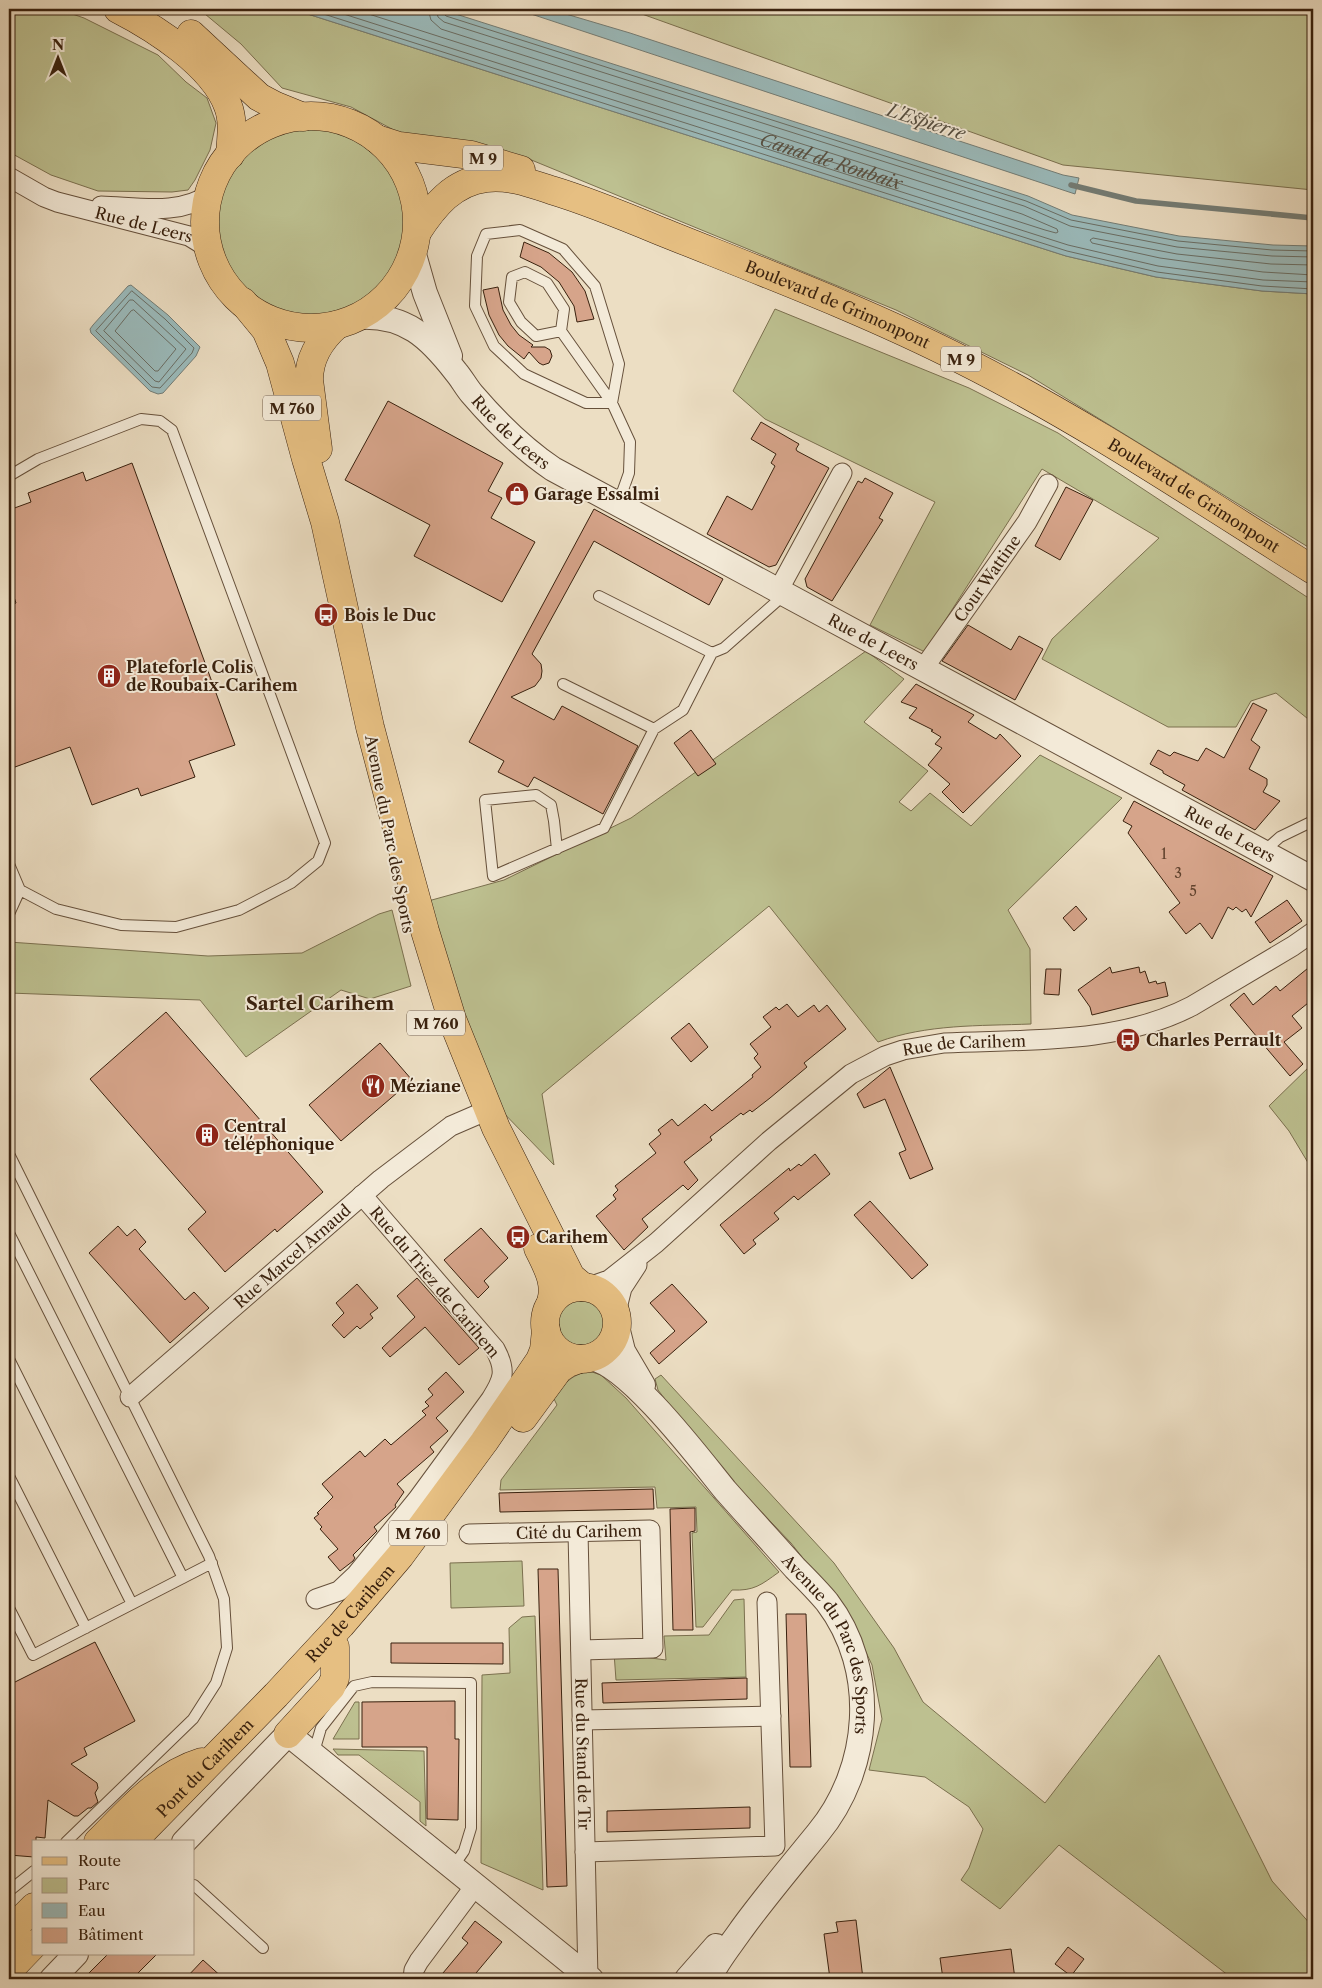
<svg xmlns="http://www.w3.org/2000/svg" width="1322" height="1988" font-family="'Libre Caslon Text',serif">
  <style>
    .green { fill: #bdc090; stroke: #7b704f }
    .water { fill: #9bbbbc; stroke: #747d76 }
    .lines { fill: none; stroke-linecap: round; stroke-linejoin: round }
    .shore { stroke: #6a6e65; stroke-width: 1 }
    .stream { stroke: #747d76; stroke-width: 5.5 }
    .building { fill: #d6a48a; stroke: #39210e }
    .service-casing { stroke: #66503b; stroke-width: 12 }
    .minor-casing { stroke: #66503b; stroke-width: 21 }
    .tertiary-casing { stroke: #66503b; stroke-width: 26 }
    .primary-casing { stroke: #39210e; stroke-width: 29 }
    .trunk-casing { stroke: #39210e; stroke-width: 29 }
    .service { stroke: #f3ead8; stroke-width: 10 }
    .minor { stroke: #f3ead8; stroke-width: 19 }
    .tertiary { stroke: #f3ead8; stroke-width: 24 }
    .primary { stroke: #e6bf82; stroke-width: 28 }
    .trunk { stroke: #e6bf82; stroke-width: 28 }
    .labels { text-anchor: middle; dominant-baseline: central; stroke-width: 4; stroke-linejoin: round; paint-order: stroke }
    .number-label { font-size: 14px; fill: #60422d }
    .shield { fill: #f3ead8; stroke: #715d4b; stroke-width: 1 }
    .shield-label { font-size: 15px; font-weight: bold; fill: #39210e }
    .street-label { font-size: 16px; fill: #39210e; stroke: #f3ead8 }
    .poi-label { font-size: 16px; font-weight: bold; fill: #39210e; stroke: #f3ead8; text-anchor: start }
    .water-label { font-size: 18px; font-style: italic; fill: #564f42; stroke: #f3ead8 }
    .quarter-label { font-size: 19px; font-weight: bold; fill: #39210e; stroke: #f3ead8 }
  </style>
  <rect width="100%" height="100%" fill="#ecdec3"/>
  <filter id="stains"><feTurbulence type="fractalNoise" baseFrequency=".004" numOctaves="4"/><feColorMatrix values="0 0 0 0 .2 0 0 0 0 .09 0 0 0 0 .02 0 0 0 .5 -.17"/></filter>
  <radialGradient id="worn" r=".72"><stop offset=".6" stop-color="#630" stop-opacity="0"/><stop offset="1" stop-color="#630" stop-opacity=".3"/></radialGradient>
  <!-- green -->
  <path class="green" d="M9,9H58L84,18L158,55L186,82L207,98L216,123L210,150L195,180L188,190L172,192L98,191L51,175L9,152Z
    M199,9H292L1066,256L1156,277L1262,291L1313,294V550L1028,375L896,310L529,159L403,135L351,107L282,88L241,44Z
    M628,9H1313V190L1063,165Z
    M218 222a94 94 0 1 1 188 0a94 94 0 1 1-188 0Z
    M775,309L969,388L1058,433L1313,601V723L1276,693L1251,701L1236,727H1168L1042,659L1052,639L1159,538L1042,469L925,652L870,625L935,502L765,419L733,391Z
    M866,651L904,679L864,722L928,771L899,802L911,811L930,793L971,826L1040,755L1122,798L1008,910L1030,949L1031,1024C979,1026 927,1024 878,1042L769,906L542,1094L554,1165L495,1104L421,903L504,880L631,818Z
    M392,910L411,986L370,999L341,990L246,1057L200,1000L9,993V942L208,956L302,953L379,914Z
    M1313,1063V1171L1289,1131L1269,1106Z
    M558 1322a23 23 0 1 1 46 0a23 23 0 1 1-46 0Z
    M589,1371L601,1375L626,1398L779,1572C761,1585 754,1591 732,1590L703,1627H696L692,1533L697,1532L696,1507L657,1508L655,1487L500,1490L501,1480L557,1405L554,1399C565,1383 569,1376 589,1371Z
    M661,1375L834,1563L894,1648L923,1702L1045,1803L1159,1655L1272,1881L1313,1927V1979H1233L1059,1845L1000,1909L961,1880L969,1868L983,1829L969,1807L925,1777L869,1770L882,1719L872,1665L850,1618L791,1543L710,1458L658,1390L655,1379Z
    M522,1561L524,1606L451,1608L450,1563Z
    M744,1599L746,1677L616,1680L614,1653L666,1660L664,1636L709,1635L734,1600Z
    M535,1616L543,1890L481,1863L482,1675L510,1673L509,1628L522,1617Z
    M355,1702H359V1739H333Z
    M333,1749L424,1751L426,1826L420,1821V1802L359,1755H338Z"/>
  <!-- water -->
  <path class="water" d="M292,9H440L1028,196L1072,215L1179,236L1273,245L1313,246V294L1262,291L1156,277L1066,256Z
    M516,9H549L630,33L1063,175L1079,178L1075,194Z
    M131,285L168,315L200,347L196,356L163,393L158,394L150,391L91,333L90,329L93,325L128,286Z"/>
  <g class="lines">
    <!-- shore -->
    <g class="shore">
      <path d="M308,9L1067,251L1157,272L1262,286L1313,289"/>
      <path d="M328,9L1068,245L1158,266L1263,280L1313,282"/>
      <path id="s1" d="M353,9L1045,230L1056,233L1058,232L1057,229L1022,214L441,29L431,20L428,9"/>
      <path d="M436,9L438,17L444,22L1024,206L1070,226L1177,247L1272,256L1313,257"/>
      <path d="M442,9L443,13L446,16L1026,201L1071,220L1178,241L1272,250L1313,251"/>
      <path d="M1313,265L1271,264L1177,254L1093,238L1090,240L1092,243L1160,258L1263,272L1313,275"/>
      <path d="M132,291L165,319L194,348L192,353L160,388L152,387L96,331Z"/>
      <path d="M130,300H133L186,349L159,382L155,381L104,331Z"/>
      <path d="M134,310L176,349L158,371H155L115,331L131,311Z"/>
    </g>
    <!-- stream -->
    <path class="stream" d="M1071,185L1136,201L1313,218"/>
  </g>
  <!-- building -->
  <path class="building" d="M524,242L549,253L572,272L585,291L594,319L577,322L574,306L559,282L541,267L520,257Z
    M498,287L503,310L511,325L519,335L533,345L531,347H545L550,350L552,356L549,363L543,365L539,363L529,352L524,359L508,346L499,335L489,315L483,290Z
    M388,401L503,463L488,491L502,498L491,518L535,542L502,602L414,556L430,525L345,480Z
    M761,422L799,444L796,449L797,451L829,468L776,565L769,567L707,534L727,496L752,510L775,466L771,463L776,454L751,439Z
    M132,463L235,745L189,761L195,777L141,796L138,788L92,805L70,747L15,767L9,752V606L16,603L9,582V510L31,502L28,493L83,472L86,481Z
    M865,478L893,493L879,518L883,520L832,601L807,587L805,579L858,481L862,483Z
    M1066,487L1093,500L1060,560L1035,546Z
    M594,509L723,579L709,605L594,541L532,654L541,664L542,671L541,678L535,686L511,697L554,720L562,706L638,746L603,814L534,777L528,787L498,772L504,761L469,742Z
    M968,625L1011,650L1019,636L1043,649L1015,700L942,661Z
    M916,684L974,715L968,722L996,739L1000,734L1021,756L963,813L942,792L950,784L928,765L942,748L935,744L941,737L931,731L933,730L909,718L917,708L901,702Z
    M1253,703L1267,710L1251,740L1260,747L1249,769L1267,779V785L1263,792L1280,801L1255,830L1182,790L1185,785L1163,773V771L1150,764L1158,750L1170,756L1174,752L1198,761L1206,748L1224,758Z
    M691,730L716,764L698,776L674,743Z
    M1134,801L1273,876L1251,917L1246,909L1242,912L1236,907L1233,910L1228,907L1212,939L1200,923L1186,934L1169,912L1180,903L1128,833L1132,826L1123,821Z
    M1287,900L1302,921L1270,943L1255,922Z
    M1076,906L1087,919L1074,931L1063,918Z
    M1313,964V999L1292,1016L1302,1028L1284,1042L1303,1064L1290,1076L1230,1005L1244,993L1253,1005L1276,986L1280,991Z
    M1110,967L1112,973L1139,967L1140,973L1145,971L1149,983L1156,981L1157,984L1165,982L1168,996L1092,1015L1090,1007L1078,990Z
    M1046,969H1061L1059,995L1044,994Z
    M787,1004L798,1017L814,1005L819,1012L827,1005L846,1029L804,1063L807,1067L770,1098L752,1112L750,1110L743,1115L741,1113L710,1137L712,1140L684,1162L698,1180L688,1190L683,1185L642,1219L648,1227L624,1250L596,1216L616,1199L613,1195L618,1190L615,1186L656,1153L649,1144L661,1134L658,1130L672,1119L678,1126L705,1104L712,1111L753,1077L752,1075L761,1067L754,1058L758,1054L750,1044L771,1027L763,1017L776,1007L779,1010Z
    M166,1012L323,1192L277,1232L275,1229L225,1272L188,1229L206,1212L90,1079Z
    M689,1023L708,1047L691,1062L671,1038Z
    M380,1043L412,1080L341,1141L309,1105Z
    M890,1067L933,1169L910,1179L899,1153L906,1150L885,1099L864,1108L857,1094Z
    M815,1154L830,1174L798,1200L794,1196L774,1213L779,1219L753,1240L756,1244L744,1254L720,1225L789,1168L790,1171L799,1164L801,1166Z
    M870,1201L928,1265L912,1279L854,1215Z
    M118,1226L127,1236L135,1229L146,1242L139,1249L185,1300L194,1292L209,1308L170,1343L89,1253Z
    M481,1228L508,1258L484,1281L489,1287L478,1298L444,1260Z
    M417,1278L479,1348L459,1365L425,1327L390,1357L382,1348L415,1317L397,1296Z
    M357,1284L378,1308L370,1314L373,1318L360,1329L357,1326L344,1338L332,1325L344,1313L336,1303Z
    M672,1284L707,1322L659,1364L650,1353L675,1331L650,1303Z
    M446,1372L464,1392L436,1418L448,1431L430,1447L434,1452L397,1484L404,1492L395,1505L396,1507L374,1527L377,1531L353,1555L355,1558L353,1561L340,1571L328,1557L338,1549L320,1529L322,1527L314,1518L319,1514L317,1513L333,1497L322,1484L360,1451L365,1457L385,1439L391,1445L426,1415L422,1411L429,1406L425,1402L433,1395L428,1389Z
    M653,1489L654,1509L500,1512L499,1493Z
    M695,1508V1531L690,1532L693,1630H673L670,1509Z
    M538,1569H558L567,1886L547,1887Z
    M786,1614H806L811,1767H790Z
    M95,1642L135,1721L84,1748L87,1755L71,1764L97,1783L98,1788L95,1793L98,1802L91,1808H88L78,1816H74L48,1800L45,1838L36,1837V1842H34V1857L9,1855V1685Z
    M391,1643H503V1664L391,1663Z
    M747,1678V1699L603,1703L602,1683Z
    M455,1701V1739H459L458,1820L427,1819V1747H362V1702Z
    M750,1807V1828L607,1832V1811Z
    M856,1920L863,1979H830L824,1934L838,1932L836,1922Z
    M475,1921L502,1942L471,1979H451L443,1973L468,1943L462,1938Z
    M1068,1947L1084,1959L1071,1976L1055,1964Z
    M1011,1949L1015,1979H943L940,1958Z
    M108,1954H157L132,1979H83Z
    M203,1960L224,1979H185Z"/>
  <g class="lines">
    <!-- service casing -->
    <g class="service-casing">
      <path id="service" d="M520,230L563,249L595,286L619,364L612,403H586L524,374L494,346L475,306L477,256L486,234Z
        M561,331L536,336L521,322L509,302L512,277L525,272L547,283L564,309L561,331L612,403L630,442L629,473L618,504
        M9,476L38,459L141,419L160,421L172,430L325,843L318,861L291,883L239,910L176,927L121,925L56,909L20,890L9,864
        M599,596L712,653
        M563,684L654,729L683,710L712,653L724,648L784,595
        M557,849L554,821L551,805L536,795L485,800L493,876L604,828L654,729
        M1263,852L1280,837L1313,821
        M9,914L20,890
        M9,1154L209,1556L224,1599L227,1648L216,1683L193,1719L66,1842
        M9,1233L183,1578
        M9,1359L132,1604
        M9,1476L86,1628
        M9,1608L33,1655L212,1563
        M318,1756L316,1745L321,1728L354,1686L372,1682L471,1683V1828L464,1851L453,1867
        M194,1885L263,1948
        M9,1891L34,1871"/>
    </g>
    <!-- minor casing -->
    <g class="minor-casing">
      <g id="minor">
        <path id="s2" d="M9,177L44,197L57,202L189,236L202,244L210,251"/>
        <path d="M101,206C137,207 180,216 210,194"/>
        <path d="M778,591L842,473"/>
        <path id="s3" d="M923,669L1027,522L1048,484"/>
        <path id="s4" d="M589,1287L609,1280L656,1243L769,1141L851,1074L885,1056L903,1050L944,1043C1026,1039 1117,1045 1192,1006L1293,946L1313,932"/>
        <path d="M616,1312L622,1288L637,1265"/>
        <path id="s5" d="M130,1397L381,1179L451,1126L488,1110"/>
        <path id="s6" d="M578,1532L588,1978"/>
        <path id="s7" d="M469,1534L650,1530L653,1648L581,1650"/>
        <path d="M316,1599L339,1591L356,1575L417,1500L491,1399C503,1380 507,1371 495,1349L362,1195"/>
        <path d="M582,1720L771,1716"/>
        <path d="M585,1852L775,1846L767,1602"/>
        <path d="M413,1979L414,1970L419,1961L475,1886"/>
      </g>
    </g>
    <!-- tertiary casing -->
    <g class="tertiary-casing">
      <g id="tertiary">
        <path d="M413,251L425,293L450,356"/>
        <path id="s8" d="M358,317C405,314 429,337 456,372C462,379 466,387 472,394C496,422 522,448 553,469L1313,879"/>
        <path d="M617,1327L623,1351L643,1385"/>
        <path id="s9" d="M591,1358C629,1365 699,1458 725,1490C748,1516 772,1542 795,1568C806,1579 817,1590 827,1602C879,1670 871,1769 818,1833C792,1865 765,1897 741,1930C730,1946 717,1961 709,1979"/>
        <path d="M184,1842L288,1734L591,1979"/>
        <path d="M52,1979L76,1954"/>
        <path d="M687,1979L716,1946"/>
      </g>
    </g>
    <!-- primary casing -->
    <g class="primary-casing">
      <g id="primary">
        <path d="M118,9C155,28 213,65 228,106C234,121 231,139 230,155"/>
        <path d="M191,34L259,97L276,106L303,117"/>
        <circle cx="311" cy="222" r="106"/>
        <path d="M243,302L266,330L280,363L306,459L325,522L370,727L397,829L425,931L452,1019L496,1128L571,1277L583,1287"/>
        <path d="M318,449L309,380C309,357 320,340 337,325"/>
        <path d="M538,1248C546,1265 557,1282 551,1302"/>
        <circle cx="581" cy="1323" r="36"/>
        <path d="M523,1418L559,1369L568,1363L579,1359"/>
        <path d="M288,1734L331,1687L335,1678V1647"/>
        <path d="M98,1842C129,1811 159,1775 202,1762"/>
        <path id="s10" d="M132,1842L276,1695L341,1625L400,1556L484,1442L540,1360L544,1350L546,1330"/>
        <path d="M9,1932L34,1907"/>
        <path d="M9,1970L34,1944"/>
      </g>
    </g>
    <!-- trunk casing -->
    <g class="trunk-casing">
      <g id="trunk">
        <path d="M377,139L399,146L471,155L521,170"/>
        <path id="s11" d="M417,232C434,206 453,182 486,178C508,175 530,183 551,190C588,201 624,216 660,231C762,272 866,311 964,361C1085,422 1198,498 1313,570"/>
      </g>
    </g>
    <!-- service -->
    <use href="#service" class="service"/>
    <!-- minor -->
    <use href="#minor" class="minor"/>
    <!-- tertiary -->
    <use href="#tertiary" class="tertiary"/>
    <!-- primary -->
    <use href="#primary" class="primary"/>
    <!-- trunk -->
    <use href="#trunk" class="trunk"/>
  </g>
  <!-- icons -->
  <defs>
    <g id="shop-disc" transform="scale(1.25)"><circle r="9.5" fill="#8f2418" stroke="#f3ead8"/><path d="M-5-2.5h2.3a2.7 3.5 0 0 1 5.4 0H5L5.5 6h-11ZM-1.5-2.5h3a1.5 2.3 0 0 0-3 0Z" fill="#fff"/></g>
    <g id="bus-disc" transform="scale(1.25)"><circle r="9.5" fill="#8f2418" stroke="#f3ead8"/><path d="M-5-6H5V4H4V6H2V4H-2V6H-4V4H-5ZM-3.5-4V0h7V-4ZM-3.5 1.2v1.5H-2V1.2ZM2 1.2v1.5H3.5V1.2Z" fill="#fff"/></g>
    <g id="building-disc" transform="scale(1.25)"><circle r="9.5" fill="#8f2418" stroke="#f3ead8"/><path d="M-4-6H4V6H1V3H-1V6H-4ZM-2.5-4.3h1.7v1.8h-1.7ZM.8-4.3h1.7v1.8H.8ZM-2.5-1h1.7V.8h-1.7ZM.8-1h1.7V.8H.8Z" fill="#fff"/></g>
    <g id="restaurant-disc" transform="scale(1.25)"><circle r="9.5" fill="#8f2418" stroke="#f3ead8"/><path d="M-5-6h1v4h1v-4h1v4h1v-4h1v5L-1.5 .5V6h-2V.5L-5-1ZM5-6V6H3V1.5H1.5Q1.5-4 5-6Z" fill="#fff"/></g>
  </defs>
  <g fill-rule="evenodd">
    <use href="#shop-disc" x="517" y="494"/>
    <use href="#bus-disc" x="326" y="615"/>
    <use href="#building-disc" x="109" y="676"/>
    <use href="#bus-disc" x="1128" y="1040"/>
    <use href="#restaurant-disc" x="373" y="1086"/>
    <use href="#building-disc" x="207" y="1135"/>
    <use href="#bus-disc" x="518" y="1237"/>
  </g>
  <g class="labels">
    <!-- number labels -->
    <g class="number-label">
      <text x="1164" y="854">1</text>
      <text x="1178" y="873">3</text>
      <text x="1193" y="891">5</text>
    </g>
    <!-- shield labels -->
    <g class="shield">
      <rect x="463" y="145.5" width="40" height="25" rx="4"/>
      <rect x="941" y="346.5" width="40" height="25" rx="4"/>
      <rect x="263" y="395.5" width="58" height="25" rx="4"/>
      <rect x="407" y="1010.5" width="58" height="25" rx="4"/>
      <rect x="389" y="1520.5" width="58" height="25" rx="4"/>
    </g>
    <g class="shield-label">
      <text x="483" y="158">M 9</text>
      <text x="961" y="359">M 9</text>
      <text x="292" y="408">M 760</text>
      <text x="436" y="1023">M 760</text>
      <text x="418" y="1533">M 760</text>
    </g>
    <!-- street labels -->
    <g class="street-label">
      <text stroke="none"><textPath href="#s2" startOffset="144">Rue de Leers</textPath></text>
      <text stroke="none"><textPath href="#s11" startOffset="466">Boulevard de Grimonpont</textPath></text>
      <text stroke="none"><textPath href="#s8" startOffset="200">Rue de Leers</textPath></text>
      <text stroke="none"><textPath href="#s11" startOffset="871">Boulevard de Grimonpont</textPath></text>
      <text stroke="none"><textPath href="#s3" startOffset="111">Cour Wattine</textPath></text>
      <text stroke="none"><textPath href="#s8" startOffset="620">Rue de Leers</textPath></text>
      <text stroke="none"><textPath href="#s8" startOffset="1025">Rue de Leers</textPath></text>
      <text transform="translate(390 834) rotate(79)">Avenue du Parc des Sports</text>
      <text stroke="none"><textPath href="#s4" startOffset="458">Rue de Carihem</textPath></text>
      <text stroke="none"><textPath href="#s5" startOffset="215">Rue Marcel Arnaud</textPath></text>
      <text transform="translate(435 1282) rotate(50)">Rue du Triez de Carihem</text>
      <text stroke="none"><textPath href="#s7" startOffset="110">Cité du Carihem</textPath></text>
      <text stroke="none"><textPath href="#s10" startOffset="316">Rue de Carihem</textPath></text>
      <text stroke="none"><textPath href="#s9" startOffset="381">Avenue du Parc des Sports</textPath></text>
      <text stroke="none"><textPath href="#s6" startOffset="222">Rue du Stand de Tir</textPath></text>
      <text stroke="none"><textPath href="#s10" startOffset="104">Pont du Carihem</textPath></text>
    </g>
    <!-- poi labels -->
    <g class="poi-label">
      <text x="534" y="494">Garage Essalmi</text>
      <text x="344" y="615">Bois le Duc</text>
      <text x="126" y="667">Plateforle Colis<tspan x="126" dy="18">de Roubaix-Carihem</tspan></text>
      <text x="1146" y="1040">Charles Perrault</text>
      <text x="390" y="1086">Méziane</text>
      <text x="224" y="1126">Central<tspan x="224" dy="18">téléphonique</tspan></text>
      <text x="536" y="1237">Carihem</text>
    </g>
    <!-- water labels -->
    <g class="water-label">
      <text transform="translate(926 122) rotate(18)">L'Espierre</text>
      <text stroke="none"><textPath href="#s1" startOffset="502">Canal de Roubaix</textPath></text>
    </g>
    <!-- quarter labels -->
    <g class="quarter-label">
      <text x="320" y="1003">Sartel Carihem</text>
    </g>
  </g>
  <!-- margin -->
  <rect width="1322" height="1988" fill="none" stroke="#ecdec3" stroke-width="30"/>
  <rect x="10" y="10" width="1302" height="1968" fill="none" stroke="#39210e" stroke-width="2.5"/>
  <rect x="15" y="15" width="1292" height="1958" fill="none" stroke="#39210e"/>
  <!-- legend -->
  <rect x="32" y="1840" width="162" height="115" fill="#f3ead8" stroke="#a99a87"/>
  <rect x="42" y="1857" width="25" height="8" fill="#e6bf82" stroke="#a99a87"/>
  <text x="78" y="1866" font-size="15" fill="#39210e">Route</text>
  <rect x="42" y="1878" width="25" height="15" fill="#bdc090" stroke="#a99a87"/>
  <text x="78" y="1890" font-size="15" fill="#39210e">Parc</text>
  <rect x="42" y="1903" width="25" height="15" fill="#9bbbbc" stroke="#a99a87"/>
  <text x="78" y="1916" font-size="15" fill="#39210e">Eau</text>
  <rect x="42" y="1928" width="25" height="15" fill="#d6a48a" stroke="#a99a87"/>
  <text x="78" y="1940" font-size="15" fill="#39210e">Bâtiment</text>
  <!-- north arrow -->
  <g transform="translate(58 58)" stroke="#f3ead8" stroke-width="4" paint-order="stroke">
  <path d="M0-4L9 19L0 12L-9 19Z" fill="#39210e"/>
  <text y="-8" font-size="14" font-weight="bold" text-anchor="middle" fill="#39210e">N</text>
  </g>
  <rect width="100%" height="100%" filter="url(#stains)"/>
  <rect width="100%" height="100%" fill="url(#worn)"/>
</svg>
